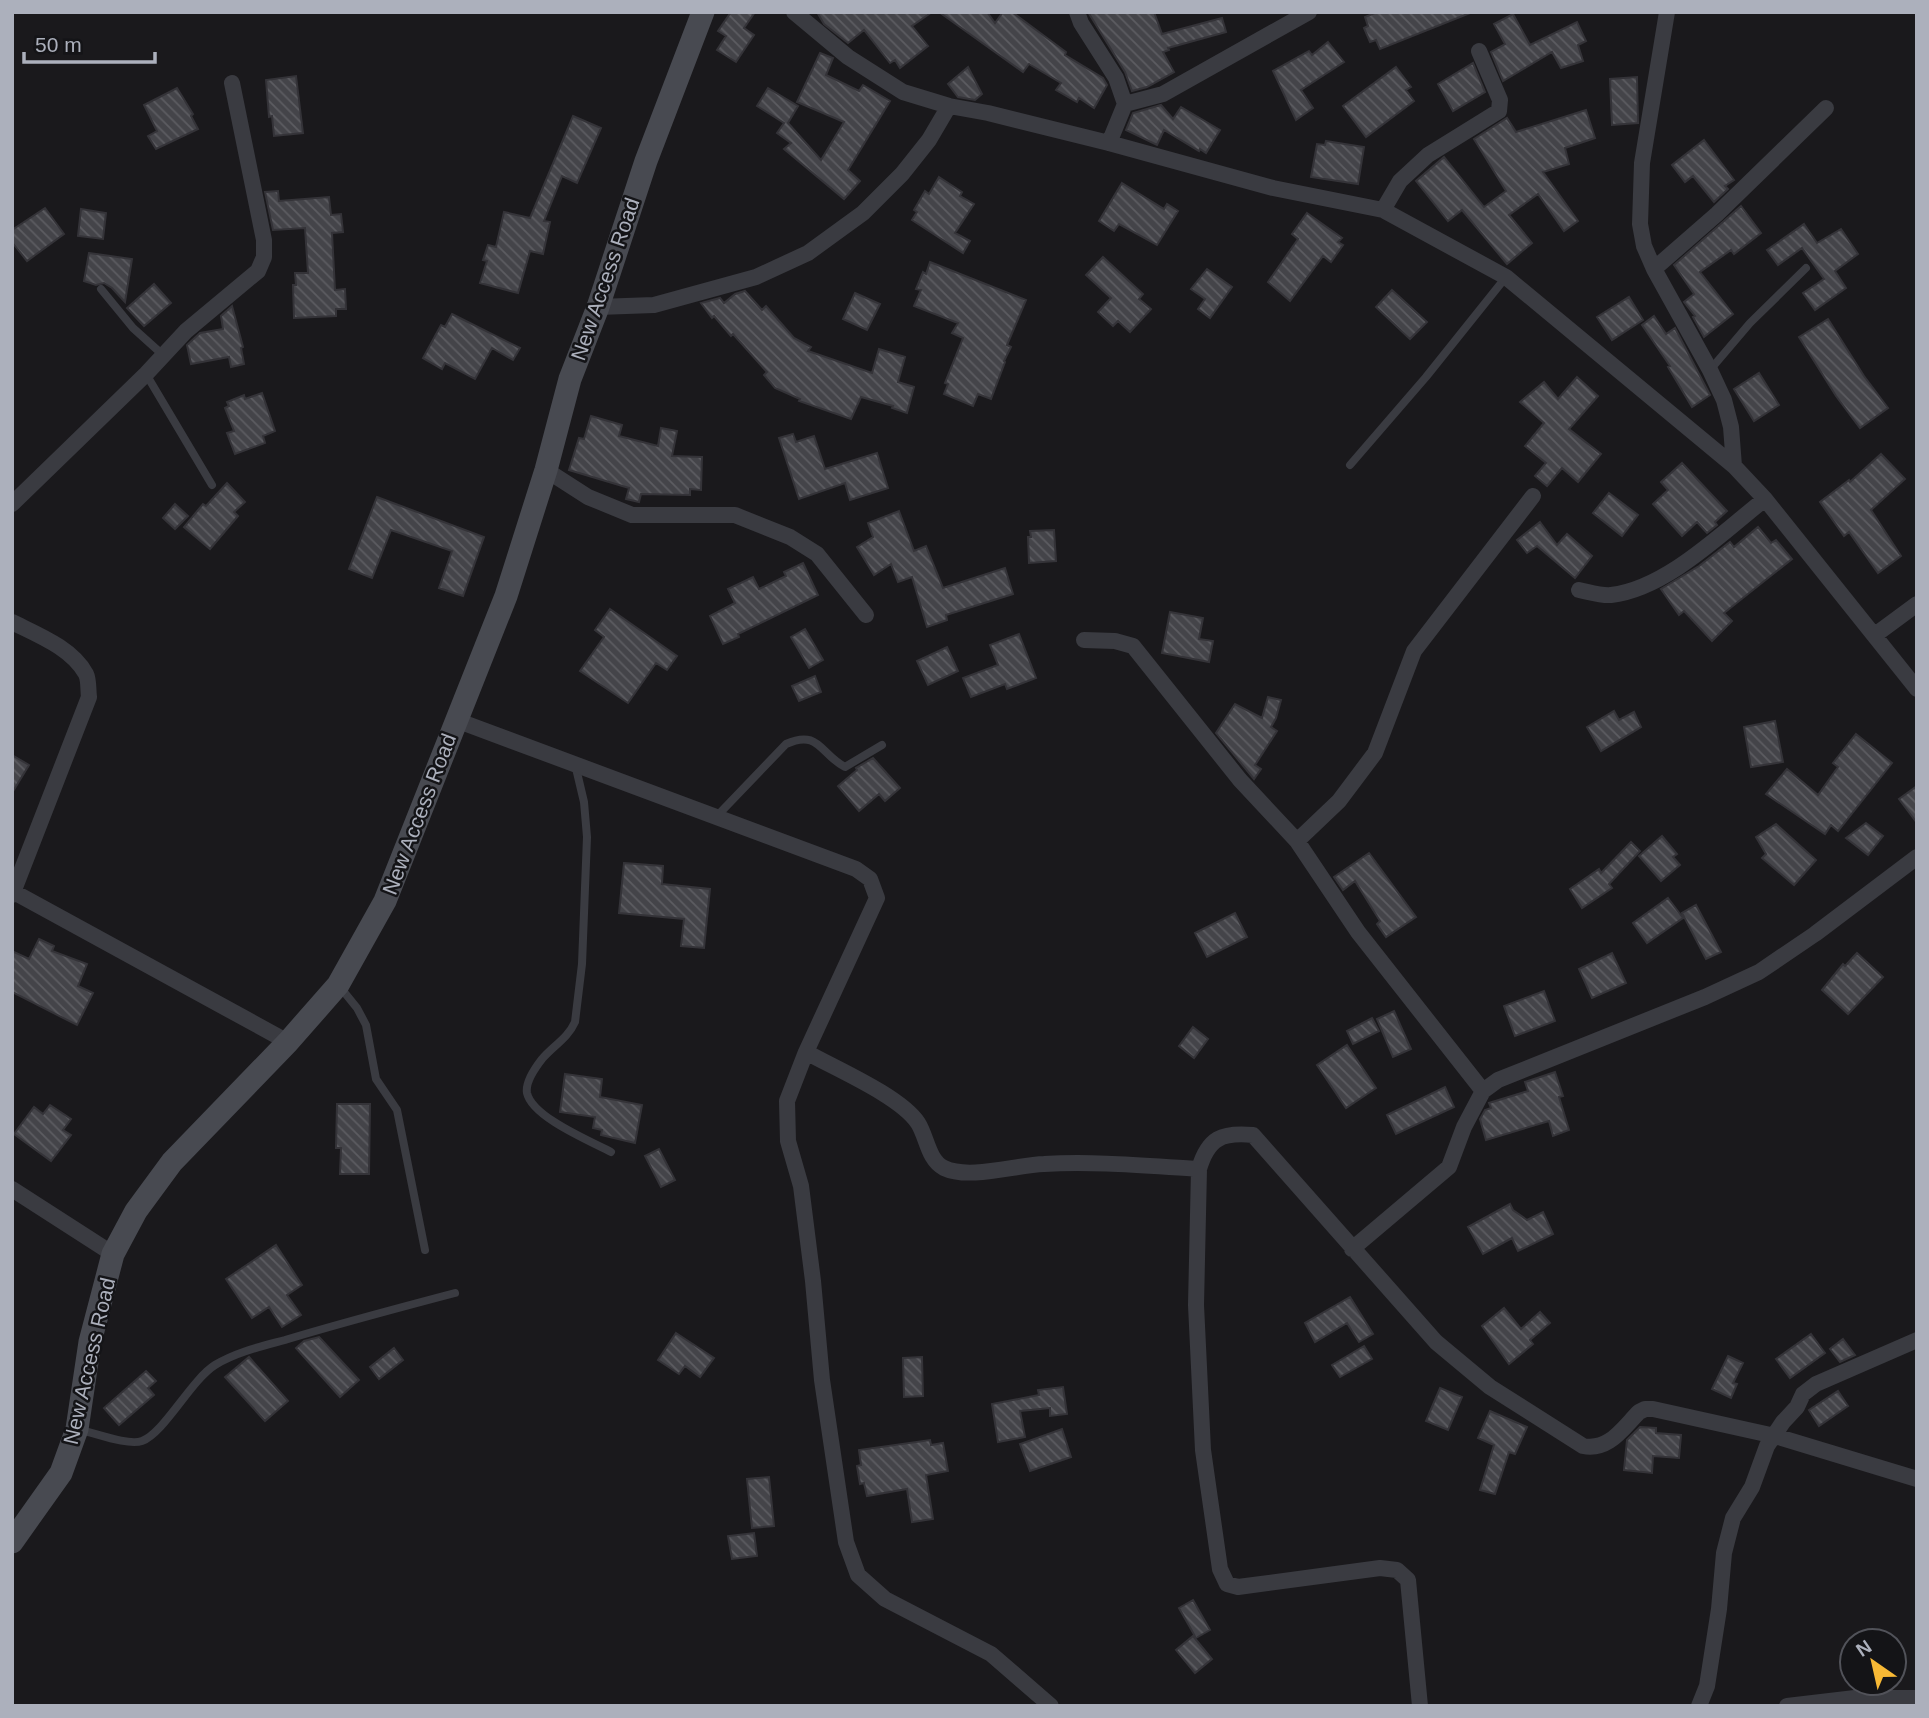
<svg xmlns="http://www.w3.org/2000/svg" width="1929" height="1718" font-family="Arial,sans-serif">
  <style>
    .building { fill: url(#building-back-hatch); stroke: #343338; stroke-width: 2 }
    .lines { fill: none; stroke-linecap: round; stroke-linejoin: round }
    .service { stroke: #3a3b41; stroke-width: 8 }
    .minor { stroke: #3a3b41; stroke-width: 16 }
    .secondary { stroke: #484a51; stroke-width: 23 }
    .labels { text-anchor: middle; dominant-baseline: central; stroke-width: 5; stroke-linejoin: round; paint-order: stroke }
    .street-label { font-size: 21px; fill: #acb0bc; stroke: #141417 }
  </style>
  <defs>
    <pattern id="building-back-hatch" width="6" height="6" patternUnits="userSpaceOnUse" patternTransform="scale(1.75)"><rect width="6" height="6" fill="#444449"/><path d="M-1 5l2 2M0 0l6 6M5-1l2 2" fill="none" stroke="#5c5c61"/></pattern>
  </defs>
  <rect width="100%" height="100%" fill="#1a191c"/>
  <!-- building -->
  <path class="building" d="M731,12H755L744,28L754,35L736,62L717,50L726,36L718,31Z
    M817,12H932L912,26L928,46L900,68L895,60L890,63L864,30L848,43L824,24Z
    M939,12H987L995,23L1003,12H1012L1066,52L1065,55L1103,78L1107,85L1094,108L1079,98L1077,102L1056,90L1061,83L1029,64L1023,72Z
    M1088,12H1154L1162,34L1222,18L1226,32L1168,48L1169,50L1163,52L1174,72L1147,87L1132,91L1125,72Z
    M1377,12H1470V13L1380,49L1376,40L1370,42L1364,28L1368,26L1365,17Z
    M1513,14L1530,45L1577,22L1586,41L1578,45L1583,61L1561,68L1552,52L1503,81L1491,52L1505,44L1494,24Z
    M1328,42L1344,62L1301,90L1313,108L1296,120L1273,71L1309,51L1312,55Z
    M820,53L833,58L826,75L859,91L863,85L890,101L848,170L860,181L844,199L784,149L791,143L777,133L784,123L757,106L768,88L798,106L788,123L821,160L844,122L797,102Z
    M1473,63L1485,92L1453,111L1438,84Z
    M968,67L982,94L975,100L958,97L948,84Z
    M1396,67L1411,87L1406,90L1414,101L1366,137L1343,106Z
    M296,76L303,133L274,136L272,116L269,117L266,80Z
    M1637,77L1638,123L1612,125L1610,79Z
    M177,88L193,114L191,116L198,129L156,149L148,136L157,131L144,105Z
    M1161,105L1173,119L1181,107L1220,130L1206,153L1200,149L1199,151L1164,130L1157,145L1126,130L1133,113Z
    M1586,110L1595,138L1565,148L1569,164L1543,172L1578,221L1564,231L1538,194L1509,215L1532,243L1507,264L1462,210L1448,221L1416,181L1444,157L1484,207L1506,191L1474,139L1507,118L1516,132Z
    M573,116L601,128L577,183L562,176L544,221L550,222L543,254L530,251L518,293L480,283L487,261L483,260L488,245L496,247L504,212L530,218Z
    M1704,140L1734,180L1725,186L1728,189L1714,202L1693,176L1685,182L1672,165Z
    M1326,141L1364,147L1358,184L1311,177L1317,144L1325,145Z
    M939,177L962,192L960,196L974,204L955,233L970,241L963,253L912,220L917,212L914,210L925,191L929,194Z
    M1122,183L1164,209L1167,204L1178,211L1157,245L1119,224L1114,231L1099,221Z
    M278,191L279,201L329,197L331,215L341,214L343,232L332,233L335,290L345,289L346,309H336V316L294,318L293,285H296L295,273H308L305,228L273,230L265,192Z
    M1741,206L1761,233L1734,254L1731,250L1700,272L1733,314L1704,337L1693,317L1695,316L1684,302L1694,294L1674,265Z
    M45,208L64,234L27,261L12,242V230Z
    M81,209L106,213L103,239L78,236Z
    M1307,213L1342,238L1338,242L1343,245L1331,262L1323,256L1290,301L1268,282L1298,239L1292,234Z
    M1804,224L1817,243L1841,229L1858,254L1835,271L1846,288L1815,310L1803,293L1824,279L1802,248L1778,265L1767,250Z
    M89,253L132,259L125,302L112,288L104,283L96,285L84,281Z
    M1103,257L1143,294L1139,299L1151,309L1130,332L1118,321L1113,326L1098,312L1111,298L1086,275Z
    M930,262L1026,300L1007,345L1011,347L1004,361L1005,362L991,399L978,394L973,406L944,394L948,384L945,383L963,338L952,333L958,323L914,306L921,290L916,289L923,272L926,274Z
    M1207,269L1232,287L1210,318L1198,309L1205,299L1191,289Z
    M154,284L171,303L144,326L127,308Z
    M1392,290L1427,322L1410,339L1376,307Z
    M745,291L762,310L766,306L794,338L811,347L808,351L872,373L879,349L905,357L898,382L914,387L907,413L892,408L893,406L861,397L851,419L799,401L800,399L775,388L764,375L767,372L733,334L731,336L714,316L712,318L701,303L720,298L724,303L735,294Z
    M855,293L880,304L867,330L843,319Z
    M1629,297L1643,320L1612,340L1597,317Z
    M232,306L243,347L241,348L244,364L231,367L229,357L191,364L187,345L200,333L223,329L221,316Z
    M452,314L520,348L513,360L492,348L475,379L445,363L442,369L423,358L441,325L445,327Z
    M1654,316L1666,334L1675,328L1710,395L1692,407L1668,367L1670,366L1642,325Z
    M1828,319L1864,376L1888,408L1860,428L1836,396L1799,337Z
    M1759,373L1779,405L1754,421L1734,389Z
    M1577,377L1598,396L1569,429L1601,454L1578,482L1562,468L1547,486L1535,476L1546,463L1525,446L1544,423L1520,402L1544,382L1558,399Z
    M262,393L275,431L263,436L265,443L235,454L227,433L234,431L225,408L229,406L227,402L244,395L245,399Z
    M591,416L622,425L619,436L658,446L661,428L677,431L672,456L702,457L701,490L690,489V495L641,494L639,502L626,499L629,488L569,470L579,438L584,439Z
    M793,434L796,442L814,436L825,469L877,453L888,488L850,500L845,483L799,499L779,438Z
    M1881,454L1905,479L1871,510L1901,556L1878,573L1849,532L1844,536L1820,502L1849,480L1850,482Z
    M1682,463L1727,511L1715,522L1717,525L1707,533L1697,522L1682,536L1653,504L1668,490L1661,482Z
    M227,483L245,502L234,512L238,516L210,549L184,527L203,504L206,506Z
    M1609,493L1638,515L1622,536L1593,513Z
    M377,497L484,537L463,596L439,588L452,551L391,530L372,578L349,569Z
    M175,504L188,516L175,529L163,518Z
    M899,511L914,551L926,546L943,588L1005,568L1013,594L946,615L947,620L927,627L912,577L898,582L891,564L874,575L857,547L873,537L868,523Z
    M1540,522L1557,545L1567,534L1592,556L1575,578L1537,546L1527,553L1517,540Z
    M1758,527L1771,543L1776,540L1792,559L1724,613L1732,621L1712,641L1684,611L1679,615L1661,589L1699,566L1730,542L1734,547Z
    M1054,530L1056,561L1029,563L1028,537H1031L1030,531Z
    M803,563L818,595L738,634L739,637L723,644L710,616L735,603L728,589L753,577L759,589L786,576L784,572Z
    M610,609L677,656L667,670L656,663L628,703L580,671L604,637L595,630Z
    M1170,612L1203,618L1199,639L1213,641L1209,662L1162,653Z
    M805,629L823,660L809,668L791,637Z
    M1019,634L1036,678L1007,689L1005,684L971,697L963,678L998,665L990,645Z
    M947,647L958,671L928,685L917,661Z
    M815,676L821,692L799,701L792,686Z
    M1268,697L1281,700L1276,718L1271,727L1277,731L1255,765L1261,769L1254,779L1216,733L1235,704L1262,718Z
    M1614,711L1619,720L1634,712L1641,727L1601,751L1587,727Z
    M1775,721L1783,762L1751,767L1744,727Z
    M1856,734L1892,763L1838,831L1831,825L1825,834L1766,794L1787,769L1818,795L1838,767L1833,763Z
    M12,755L29,765L12,793Z
    M873,758L900,788L885,801L879,794L859,811L838,786L857,770L856,768Z
    M1917,786V823L1899,799Z
    M1866,823L1883,836L1868,855L1846,838Z
    M1776,824L1816,860L1794,885L1762,858L1766,854L1756,837Z
    M1662,836L1677,854L1673,857L1680,865L1661,881L1639,856Z
    M1631,842L1640,851L1609,884L1612,888L1582,908L1570,889L1599,869L1601,873Z
    M1369,853L1416,917L1386,937L1377,924L1380,921L1355,881L1343,890L1334,877Z
    M624,863L663,866L662,884L710,889L704,948L681,946L684,919L619,913Z
    M1668,898L1683,918L1647,943L1633,923Z
    M1696,905L1721,952L1706,959L1682,913Z
    M1235,913L1247,937L1207,957L1195,933Z
    M39,939L54,946L52,951L87,964L78,986L93,993L77,1025L12,992V951L29,959Z
    M1612,953L1626,983L1592,998L1579,969Z
    M1857,953L1883,977L1848,1014L1822,990L1843,964L1845,966Z
    M1544,991L1555,1021L1515,1036L1504,1006Z
    M1394,1011L1411,1049L1393,1057L1377,1019Z
    M1372,1018L1379,1031L1353,1044L1347,1031Z
    M1193,1027L1208,1039L1194,1058L1179,1046Z
    M1347,1045L1376,1088L1346,1108L1317,1065Z
    M1555,1072L1563,1096L1559,1097L1569,1130L1553,1136L1549,1121L1486,1140L1480,1119L1485,1110L1491,1108L1489,1103L1528,1091L1525,1082Z
    M565,1074L602,1079L600,1097L642,1105L635,1143L601,1135L602,1130L593,1128L595,1117L560,1112Z
    M1445,1087L1454,1107L1396,1134L1387,1115Z
    M337,1104H370L369,1174H340L341,1148H336Z
    M50,1105L71,1119L63,1130L71,1135L51,1161L14,1134L34,1107L43,1114Z
    M659,1149L675,1180L661,1187L645,1156Z
    M1510,1204L1513,1210L1527,1220L1543,1212L1553,1234L1518,1251L1512,1238L1483,1254L1468,1227Z
    M276,1245L302,1285L287,1295L301,1315L282,1327L269,1307L252,1318L226,1279Z
    M1350,1297L1373,1334L1359,1342L1347,1323L1315,1342L1305,1323Z
    M1504,1308L1521,1329L1540,1312L1550,1323L1530,1340L1533,1344L1509,1364L1482,1326Z
    M676,1333L714,1358L700,1377L685,1366L679,1374L658,1360Z
    M1811,1334L1825,1353L1790,1378L1776,1359Z
    M319,1337L359,1380L340,1397L296,1348L304,1341Z
    M1843,1339L1855,1355L1840,1362L1830,1349Z
    M1364,1346L1372,1359L1340,1377L1332,1365Z
    M394,1348L403,1360L379,1379L370,1367Z
    M1728,1356L1743,1363L1733,1383L1737,1384L1731,1398L1712,1389Z
    M249,1357L288,1401L265,1421L225,1377Z
    M922,1357L923,1396L904,1397L903,1358Z
    M146,1371L156,1381L148,1388L154,1395L119,1425L104,1408Z
    M1063,1387L1067,1414L1050,1416V1408L1020,1411L1025,1437L998,1442L992,1404L1039,1395L1038,1390Z
    M1440,1388L1462,1397L1448,1430L1426,1421Z
    M1838,1391L1848,1406L1819,1426L1809,1410Z
    M1490,1411L1527,1427L1515,1454L1509,1452L1495,1494L1480,1490L1494,1445L1478,1438Z
    M1640,1427L1656,1428V1433L1681,1435L1679,1458L1653,1456L1652,1473L1624,1470L1627,1440Z
    M1062,1429L1071,1457L1030,1471L1020,1444Z
    M930,1440L931,1445L943,1443L948,1471L926,1475L933,1519L912,1522L907,1489L867,1496L864,1483L860,1484L857,1466L861,1465L859,1450Z
    M769,1477L774,1526L752,1528L747,1479Z
    M754,1533L757,1556L732,1559L728,1536Z
    M1193,1600L1210,1630L1196,1638L1179,1608Z
    M1193,1636L1212,1659L1195,1673L1176,1650Z"/>
  <g class="lines">
    <!-- service -->
    <path class="service" d="M101,289L133,328L163,355
      M1710,370L1750,323L1806,268
      M146,374L212,485
      M1350,465L1426,377L1506,277
      M575,764L584,802L587,837L582,964L575,1022C568,1038 553,1046 542,1059C535,1068 525,1082 527,1093C532,1117 590,1141 611,1152
      M716,817L786,744C819,729 820,754 845,767L882,745
      M340,987L357,1008L366,1025L376,1079L397,1110L425,1250
      M80,1430C95,1433 128,1446 142,1441C164,1433 191,1380 215,1365C236,1352 263,1346 285,1340C341,1323 398,1308 455,1293"/>
    <!-- minor -->
    <path class="minor" d="M794,12L848,57L903,92L949,106L988,113L1109,143L1273,188L1383,210L1506,277L1734,466L1765,499L1917,689
      M1077,12L1081,23L1116,78L1125,104L1109,143
      M1667,12L1642,163L1640,224L1644,246L1654,269L1710,370L1724,400L1731,427L1734,466
      M1125,104L1163,94L1309,12
      M1383,210L1400,181L1428,155L1499,111L1500,100L1479,51
      M1654,269L1717,214L1826,108
      M598,307L654,305L756,277L808,253L863,213L902,174L929,140L949,106
      M546,470L588,497L632,515H735L790,537L817,554L866,615
      M12,504L146,374L186,331L258,271L264,257V240L232,83
      M1579,590C1589,592 1602,596 1611,595C1666,589 1723,532 1765,499
      M12,622C38,635 72,648 86,674C89,680 88,690 89,697L12,895
      M1875,635L1917,604
      M1084,640L1115,641L1133,646L1240,780L1297,841L1358,932L1483,1091
      M456,720L856,869L870,879L877,898L806,1052L787,1101L788,1141L801,1186L813,1281L822,1380L846,1542L858,1575L885,1599L991,1654L1051,1706
      M1297,841L1339,801L1375,753L1414,651L1533,496
      M12,891L288,1042
      M806,1052C836,1069 900,1096 918,1123C927,1137 928,1160 944,1168C969,1180 1016,1165 1044,1164C1095,1161 1148,1166 1199,1169
      M12,1189L113,1254
      M1352,1249L1449,1167L1464,1127L1483,1091L1498,1080L1705,997L1759,972L1815,934L1917,857
      M1420,1706L1408,1580L1397,1570L1380,1568L1238,1587L1227,1584L1220,1569L1203,1450L1196,1305L1199,1169C1208,1138 1222,1132 1253,1135L1436,1342L1490,1387L1583,1446C1609,1451 1622,1429 1639,1412L1645,1409H1653L1775,1436L1917,1479
      M1699,1706L1707,1686L1719,1609L1724,1553L1733,1518L1752,1487L1767,1446L1783,1422L1797,1407L1803,1394L1816,1384L1917,1340
      M1787,1706L1855,1698H1917"/>
    <!-- secondary -->
    <path class="secondary" d="M12,1542L61,1473L77,1429L90,1342L113,1254L136,1211L172,1162L288,1042L338,985L385,901L506,596L546,470L570,379L598,307L646,161L703,12"/>
  </g>
  <g class="labels">
    <!-- street labels -->
    <g class="street-label">
      <text transform="translate(605 279) rotate(-71)">New Access Road</text>
      <text transform="translate(419 814) rotate(-69)">New Access Road</text>
      <text transform="translate(89 1361) rotate(-77)">New Access Road</text>
    </g>
  </g>
  <!-- border -->
  <rect width="1929" height="1718" fill="none" stroke="#acb0bc" stroke-width="28"/>
  <!-- north arrow -->
  <g transform="translate(1873 1662) rotate(326)"><circle r="33" fill="#141417" stroke="#515259" stroke-width="2"/>
  <path d="M0-5L12 26L0 18L-12 26Z" fill="#f8b935"/>
  <text y="-10" font-size="19" font-weight="bold" text-anchor="middle" fill="#acb0bc">N</text>
  </g>
  <!-- scale -->
  <path d="M24 52v10h131v-10" fill="none" stroke="#acb0bc" stroke-width="3.5"/>
  <text x="35" y="52" font-size="21" fill="#acb0bc" stroke="#141417" stroke-width="5" paint-order="stroke">50 m</text>
</svg>
